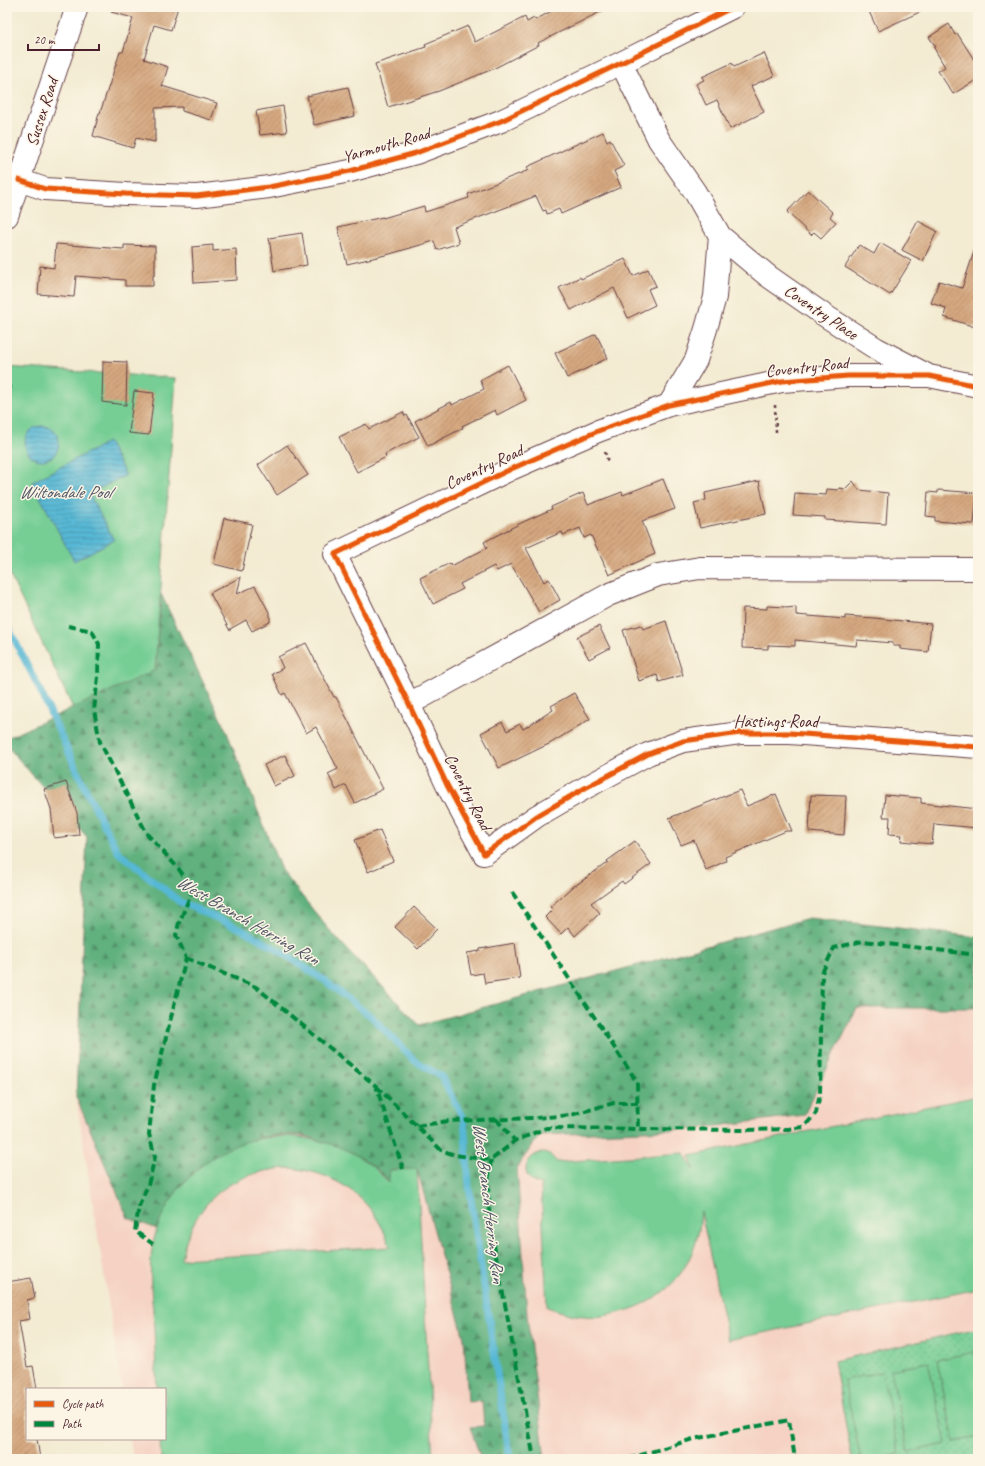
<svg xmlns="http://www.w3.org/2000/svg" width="985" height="1466" font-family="Caveat,sans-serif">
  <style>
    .built { fill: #f5d2c3 }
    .green { fill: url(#green-dots); stroke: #607660 }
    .forest { fill: url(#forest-firs); stroke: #556854 }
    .pitch { fill: #76ce94; stroke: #607660; fill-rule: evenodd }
    .water { fill: url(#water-rules); stroke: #506c80 }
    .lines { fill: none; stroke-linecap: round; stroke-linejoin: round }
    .stream { stroke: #57b8d5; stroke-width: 7 }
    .building { fill: url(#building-hatch) }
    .minor-casing { stroke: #633e44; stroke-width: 24 }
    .path { stroke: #633e44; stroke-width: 2.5; stroke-dasharray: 3 3; stroke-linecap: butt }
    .minor { stroke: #fff; stroke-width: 22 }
    .quiet { stroke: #00873e; stroke-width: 4; stroke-dasharray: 8 4; stroke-linecap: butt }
    .cycleway-casing { stroke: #fcf5e5; stroke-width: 8 }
    .cycleway { stroke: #e8590c; stroke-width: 5 }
    .labels { text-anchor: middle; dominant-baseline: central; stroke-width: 3; stroke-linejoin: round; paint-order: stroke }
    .street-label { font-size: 17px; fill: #4a1f2b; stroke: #fcf5e5 }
    .water-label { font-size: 18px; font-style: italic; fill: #4f5566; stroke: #fcf5e5 }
  </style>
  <defs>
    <pattern id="green-dots" width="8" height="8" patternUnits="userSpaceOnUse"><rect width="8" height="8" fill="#76ce94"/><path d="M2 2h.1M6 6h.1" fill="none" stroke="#68b080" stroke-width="1.8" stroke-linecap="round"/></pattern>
    <pattern id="forest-firs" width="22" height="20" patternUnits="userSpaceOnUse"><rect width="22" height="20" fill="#60b17e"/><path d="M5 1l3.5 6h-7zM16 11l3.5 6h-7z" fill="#518f67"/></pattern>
    <pattern id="water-rules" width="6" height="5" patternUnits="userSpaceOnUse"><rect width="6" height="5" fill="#57b8d5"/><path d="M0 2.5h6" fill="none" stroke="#4a95ad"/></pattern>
    <pattern id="building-hatch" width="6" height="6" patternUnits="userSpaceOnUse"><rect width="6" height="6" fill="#d5a880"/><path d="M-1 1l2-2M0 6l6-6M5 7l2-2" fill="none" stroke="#af8869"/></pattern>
  </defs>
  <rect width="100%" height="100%" fill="#fcf5e5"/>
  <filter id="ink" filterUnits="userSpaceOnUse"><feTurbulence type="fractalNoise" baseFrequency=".025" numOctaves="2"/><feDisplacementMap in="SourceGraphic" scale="8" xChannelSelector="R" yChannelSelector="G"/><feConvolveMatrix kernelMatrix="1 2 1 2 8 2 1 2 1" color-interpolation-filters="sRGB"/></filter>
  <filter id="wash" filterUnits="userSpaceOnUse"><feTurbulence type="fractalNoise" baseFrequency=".012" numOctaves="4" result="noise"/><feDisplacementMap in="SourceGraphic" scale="16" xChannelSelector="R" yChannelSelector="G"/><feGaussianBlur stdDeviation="0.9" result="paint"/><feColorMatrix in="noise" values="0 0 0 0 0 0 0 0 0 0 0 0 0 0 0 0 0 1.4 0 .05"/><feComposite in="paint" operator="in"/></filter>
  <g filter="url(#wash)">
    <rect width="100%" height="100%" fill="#f3ebd2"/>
    <!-- built -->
    <path class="built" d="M809,918L978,937V1459H133L130,1439H165V1389H122L76,1097L804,1115Z"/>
    <!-- green -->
    <path class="green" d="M978,1328V1459H852L834,1361Z"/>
    <!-- forest -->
    <path class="forest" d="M161,594L226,730L281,870L330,931L419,1025L809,918L978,937V1008H857L804,1115L693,1129L540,1135L517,1167L527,1315L545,1459H481L470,1427L484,1426L482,1401L468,1402L464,1338L417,1169L389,1170L390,1183C373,1162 354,1153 329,1144C322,1142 316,1139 309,1137C261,1127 205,1153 177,1191C168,1203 163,1216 157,1229L128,1218L76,1097L87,837L7,746V738L155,670Z"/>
    <!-- pitch -->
    <path class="pitch" d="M7,367L176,378L155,670L73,708L7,569Z
      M978,1096V1289L728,1340L701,1212C699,1259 672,1298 625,1311C612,1315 597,1318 583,1316C571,1315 559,1311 547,1307L541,1185C508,1177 537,1135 557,1162L684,1153L693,1169L690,1156Z
      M287,1136C327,1139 362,1151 389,1183V1170L417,1169L433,1459H161L160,1439H165V1389H157C156,1363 154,1336 153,1310C151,1290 149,1270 152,1249C160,1200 198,1157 245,1142C259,1138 273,1137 287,1136ZM287,1168C336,1171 375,1199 390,1247L181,1259C193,1203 229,1172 287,1168Z
      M974,1352L978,1368V1437L954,1442L937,1360Z
      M928,1362L946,1444L908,1452L891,1370Z
      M882,1372L899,1454L875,1459H861L844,1380Z"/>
    <!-- water -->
    <path class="water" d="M25 443a17 17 0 1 1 34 0a17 17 0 1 1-34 0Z
      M108,442L126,475L89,494L114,540L74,561L32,482Z"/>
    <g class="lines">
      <!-- stream -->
      <path class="stream" d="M7,625L38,686L87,792L118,852L180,902L239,928L275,948L324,980L373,1018L415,1061L441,1076L464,1120L469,1186L510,1459"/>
    </g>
    <g id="blocks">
      <!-- building -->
      <path class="building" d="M112,7H178L171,30L154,25L144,59L168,67L162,86L217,103L211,120L182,111V107L155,108V142L136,138L133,148L93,136L99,113H100L120,52H123L133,18L111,12Z
        M559,7H610L538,43L539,45L493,69L439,91L388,107L375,64L426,47L425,44L468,26L475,42L525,17L527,22L534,18L535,20Z
        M867,7H931L878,31Z
        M949,24L955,35L957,33L978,66V79L953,94L938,71L945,67L934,48L936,47L929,37Z
        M764,53L774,76L751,86L764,112L730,129L717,100L706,105L696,84L704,80L702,77L732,63L734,67Z
        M348,87L355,116L314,125L307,96Z
        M283,106L287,132L260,135L256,111Z
        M603,132L607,141L610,139L624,166L614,171L621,187L561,214L559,209L547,214L546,210L543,211L536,196L454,227L459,243L437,250L434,241L390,254L347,264L338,227L383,217V218L424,206L425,212L469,198L468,194L529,170L527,167Z
        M808,190L833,213L830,217L836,222L821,238L814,232L811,235L787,212Z
        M918,221L937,231L923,261L902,250Z
        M302,233L307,265L274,271L269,238Z
        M880,243L911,261L890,295L845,267L859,245L874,254Z
        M56,244L124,249V245L155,246V275H153V286H125V280L76,276L74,297L38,294L40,266L54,268Z
        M213,245V251L236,249L237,280L194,283L192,247Z
        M975,249L978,250V328L944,317L946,308L931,303L939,281L962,288Z
        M625,259L633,276L648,269L656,286L648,289L655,305L628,318L614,288L571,310L559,288L580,277L581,279Z
        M596,334L608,358L567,378L555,353Z
        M103,361L127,362L126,405L102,402Z
        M508,365L526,400L497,415L495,410L462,426L463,428L428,446L415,421L451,402L452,405L484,389L480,380Z
        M134,391L154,393L149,435L129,433Z
        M403,412L405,416L407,415L419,437L385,454L386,457L357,472L339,437L366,424L369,429Z
        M287,445L308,475L277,495L258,465Z
        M663,479L675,509L642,521L655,554L609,575L591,535L584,538L580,528L563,535L562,532L526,548L544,582L549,579L560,600L539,612L511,564L497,571L494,566L460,584L463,589L433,604L420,578L450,563L451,566L487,548L484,542L523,522L552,509L551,507L583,493L588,505L622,492L623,495Z
        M759,481L766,514L700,528L694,503L706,500L705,493Z
        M853,481L859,490L888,493L886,524L825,520V517L793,515L795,493L826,495L827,489L838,490L839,488L845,489Z
        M938,490L977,493L974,523L973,524L935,521V517L926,516L928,492L938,493Z
        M224,518L252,524L242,571L214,564Z
        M241,577L237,594L255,586L270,614V622L252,631L246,620L230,629V631L210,593Z
        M767,606L786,607V608L796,607V615L845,619V616L874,618L931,624L928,652L900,649V646H893V643L857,640L856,646L795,640V646L768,645V649L742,648L743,608L767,609Z
        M666,621L683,675L659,682L657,675L639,681L623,630L641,625L643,629Z
        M599,626L610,648L589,659L577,637Z
        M306,643L334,697H336L383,789L355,803L346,785L336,790L328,774L338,769L316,727L306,733L285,693L282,695L272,674L283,668L278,657Z
        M574,693L590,719L551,743L499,768L481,733L502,722L507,731L520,724L523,729L553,710L551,706Z
        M285,755L295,776L274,786L264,765Z
        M66,782L77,813L79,835L54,838L51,809L44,789Z
        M740,790L747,806L776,794L792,831H786L725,857L726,861L706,870L694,840L681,845L669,818Z
        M811,795L846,796L844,835L809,832Z
        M885,795L921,798V803L978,809V828L934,824L932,844L901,841L902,835L889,834L890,817H883Z
        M380,830L393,861L368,872L355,840Z
        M635,841L651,864L624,884L622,881L591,903L600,913L575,936L568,927L561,934L545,917L553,909L550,907L574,885L575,886L608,862L607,861Z
        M414,907L437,929L418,949L395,927Z
        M515,943L520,978L485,983L483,973L471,975L467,953L480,951V949Z
        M31,1278L35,1298L27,1300L30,1319L19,1321L27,1367L33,1366L37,1389H27V1439H37L40,1459H7V1282Z"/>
    </g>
  </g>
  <g filter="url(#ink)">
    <use href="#blocks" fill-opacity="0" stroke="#633e44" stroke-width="1"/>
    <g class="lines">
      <!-- minor casing -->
      <g class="minor-casing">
        <path id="minor" d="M621,63L659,140L695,192L720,236L768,276L824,315L877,349L927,375
          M19,180L45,189L126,194L197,196L269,187L350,171L416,153L501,121L621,63L733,7
          M7,216L77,7
          M978,386L929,376H848L782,381L669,405L598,431L511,469L335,554L409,704L447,785L484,854L537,816L585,788L648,754L683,741L740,733H790L978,747
          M669,405L696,360L706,329L715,297L720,236
          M409,704L608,595L658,575L700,568L978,569"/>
      </g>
      <!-- path -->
      <path class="path" d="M775,405L776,432
        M605,452L608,462"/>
      <!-- minor -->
      <use href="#minor" class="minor"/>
      <!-- quiet -->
      <path class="quiet" d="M7,387H11
        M68,626L92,631L99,644L98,677L94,710L100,742L147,834L178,868L193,889L179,923L176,935L186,958L154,1085L149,1134L155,1157L148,1185L139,1206L135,1231L153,1244
        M512,892L637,1082L638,1129
        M186,958L256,987L376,1086L403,1169
        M376,1086L441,1150L455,1155L491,1160L515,1141L546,1128L746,1130L788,1129L804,1127L816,1113L820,1094L822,973L834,948L863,941L978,955
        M496,1119L515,1141
        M417,1126L449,1121L535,1118L571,1115L614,1103H638
        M491,1160L488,1182L489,1209L495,1251L534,1459
        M628,1459L693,1439L789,1420L795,1459"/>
      <!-- cycleway casing -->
      <g class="cycleway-casing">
        <path id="cycleway" d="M19,180L45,189L126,194L197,196L269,187L350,171L416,153L501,121L621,63L733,7
          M978,386L929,376H848L782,381L669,405L598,431L511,469L335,554L409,704L447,785L484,854L537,816L585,788L648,754L683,741L740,733H790L978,747"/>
      </g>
      <!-- cycleway -->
      <use href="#cycleway" class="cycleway"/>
    </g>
  </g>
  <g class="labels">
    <!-- street labels -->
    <g class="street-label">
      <text transform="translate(42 112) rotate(-72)">Sussex Road</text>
      <text transform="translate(386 145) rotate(-16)">Yarmouth Road</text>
      <text transform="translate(821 312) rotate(34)">Coventry Place</text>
      <text transform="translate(807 367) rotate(-6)">Coventry Road</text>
      <text transform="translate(484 467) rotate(-25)">Coventry Road</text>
      <text x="776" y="721">Hastings Road</text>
      <text transform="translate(468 792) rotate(63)">Coventry Road</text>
    </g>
    <!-- water labels -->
    <g class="water-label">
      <text x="65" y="492">Wiltondale Pool</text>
      <text transform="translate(248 920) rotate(30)">West Branch Herring Run</text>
      <text transform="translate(489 1203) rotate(83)">West Branch Herring Run</text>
    </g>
  </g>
  <!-- margin -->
  <rect width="985" height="1466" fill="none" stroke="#fcf5e5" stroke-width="24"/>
  <!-- legend -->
  <rect x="26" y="1388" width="140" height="52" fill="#fcf5e5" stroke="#b59f9b"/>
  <rect x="34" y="1401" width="20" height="6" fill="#e8590c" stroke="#b59f9b"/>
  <text x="62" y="1408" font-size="12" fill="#4a1f2b">Cycle path</text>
  <rect x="34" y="1421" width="20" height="6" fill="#00873e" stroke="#b59f9b"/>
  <text x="62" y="1428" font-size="12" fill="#4a1f2b">Path</text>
  <!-- scale -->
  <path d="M28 44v6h71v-6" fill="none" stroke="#4a1f2b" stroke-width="2"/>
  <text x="34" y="44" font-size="12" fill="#4a1f2b" stroke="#fcf5e5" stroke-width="3" paint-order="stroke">20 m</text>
</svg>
